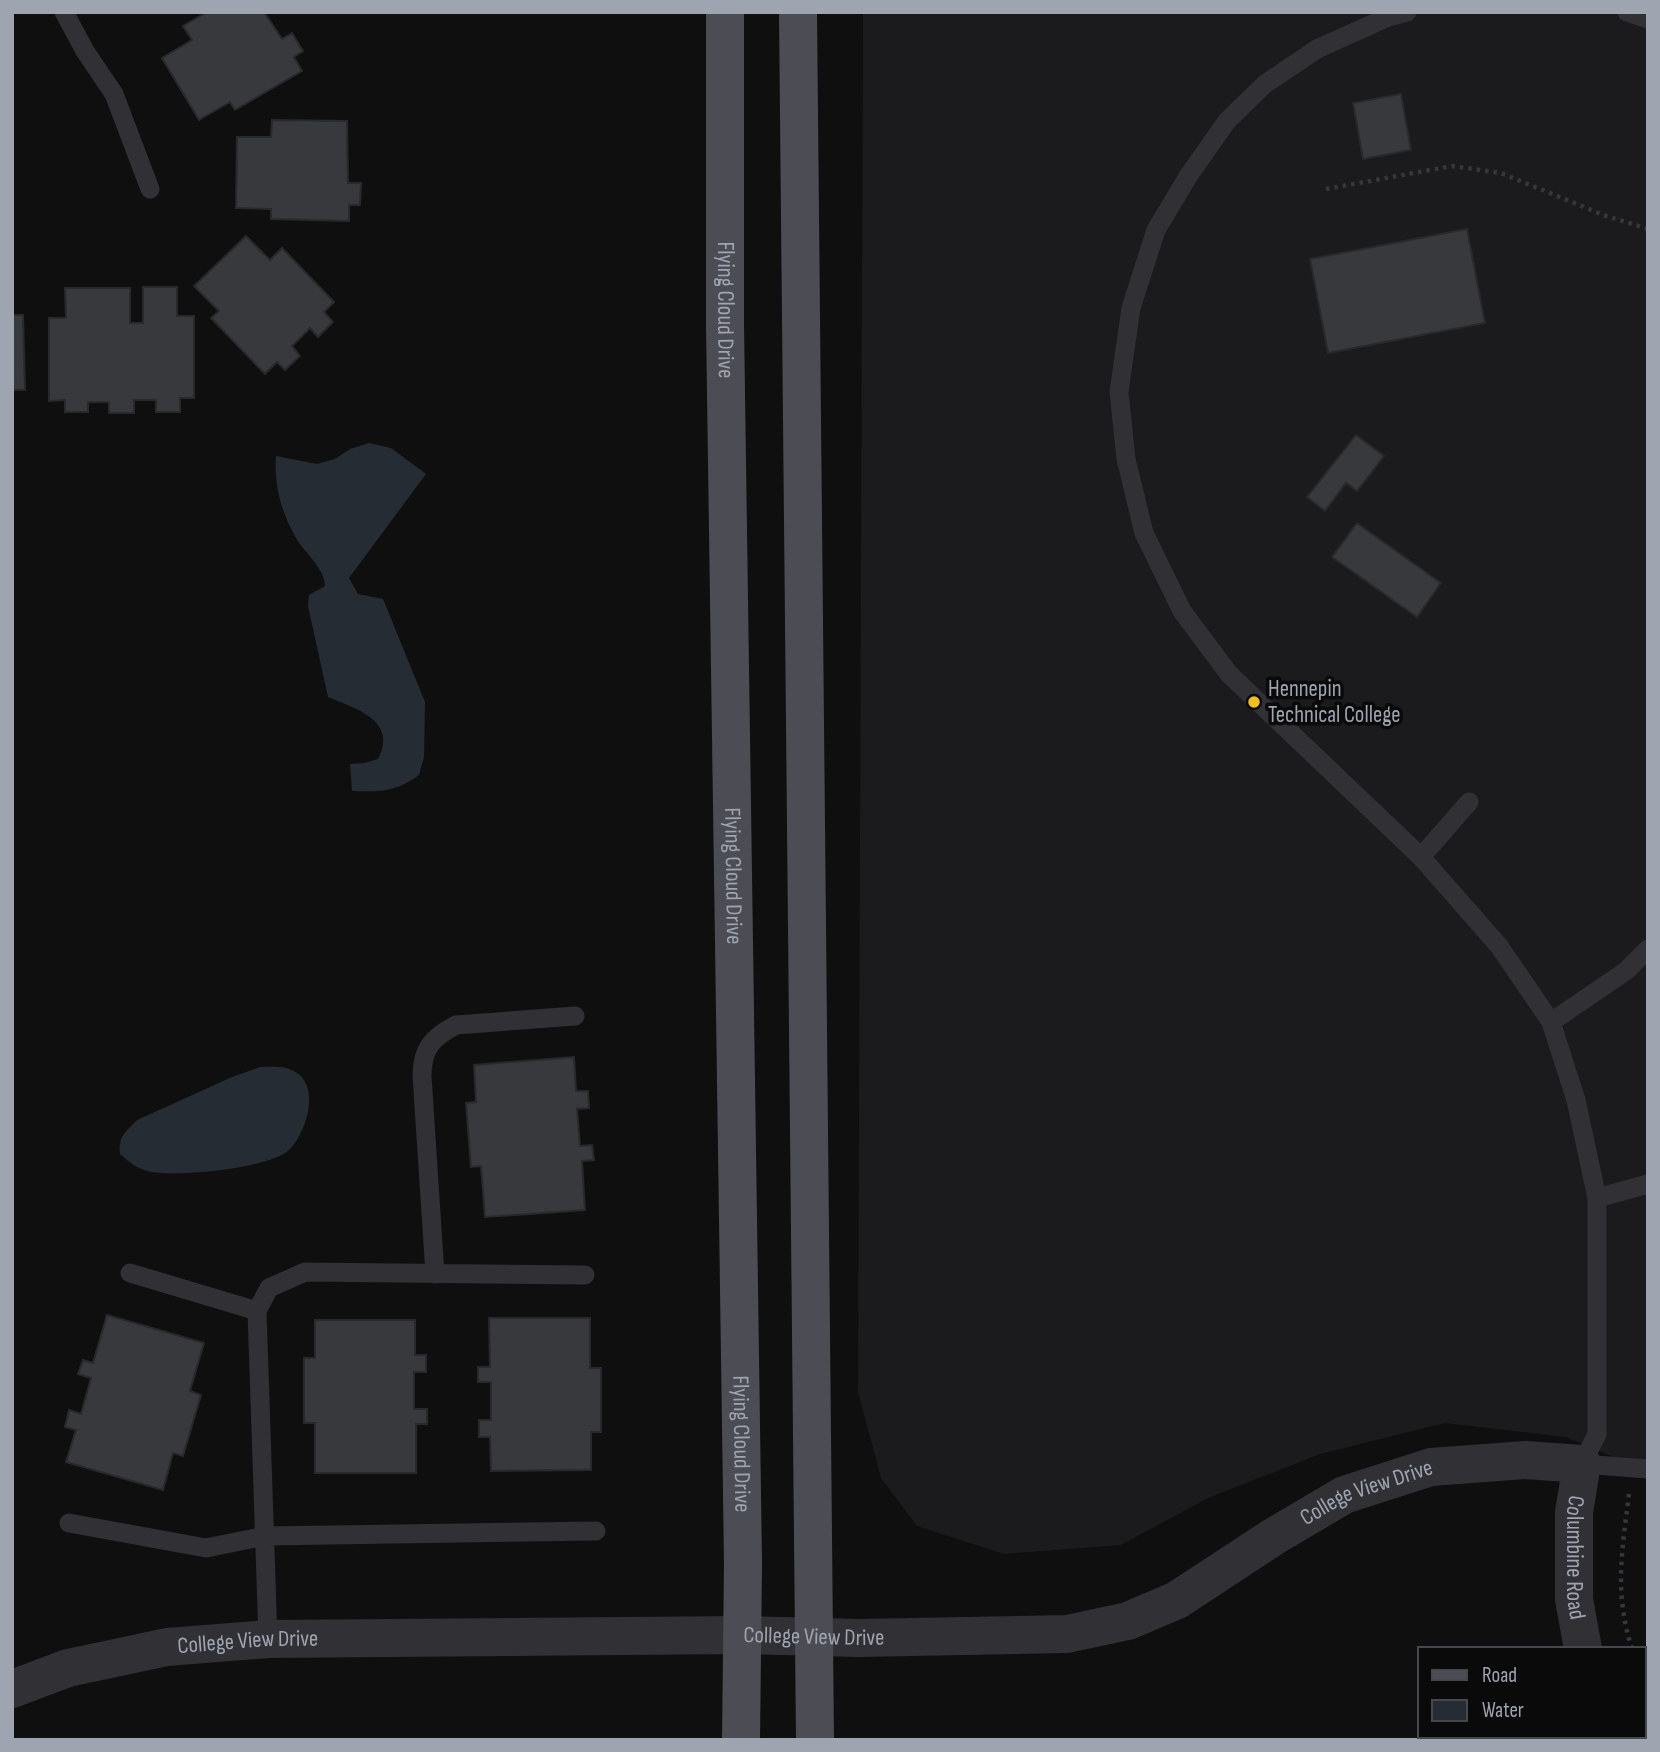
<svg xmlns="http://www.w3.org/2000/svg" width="1660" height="1752" font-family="'Sofia Sans Condensed',sans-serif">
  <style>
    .built { fill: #1b1b1d }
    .water { fill: #252c33 }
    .building { fill: #38393d; stroke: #29292c; stroke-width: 2 }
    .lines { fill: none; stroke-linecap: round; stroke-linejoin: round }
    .path { stroke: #36373c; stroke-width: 4.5; stroke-dasharray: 3.5 5; stroke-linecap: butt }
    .service { stroke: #303035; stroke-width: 19 }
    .minor { stroke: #303035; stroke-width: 38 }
    .tertiary { stroke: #303035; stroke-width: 38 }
    .primary { stroke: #4c4d54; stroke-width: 38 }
    .poi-dot { fill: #f3bd24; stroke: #0a0a0b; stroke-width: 2.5 }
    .labels { text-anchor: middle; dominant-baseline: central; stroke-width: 7; stroke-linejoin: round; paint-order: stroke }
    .street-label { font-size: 23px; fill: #9fa4b1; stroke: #0a0a0b }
    .poi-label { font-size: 23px; fill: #9fa4b1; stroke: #0a0a0b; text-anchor: start }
  </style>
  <rect width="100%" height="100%" fill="#0f0f10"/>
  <!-- built -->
  <path class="built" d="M863,12H1648V1471L1565,1437L1445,1423L1320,1454L1208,1498L1121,1545L1004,1554L917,1526L881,1478L858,1392Z"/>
  <!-- water -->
  <path class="water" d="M369,443L391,448L426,474L349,578L358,594L383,599L425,702L424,757L419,775C396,792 380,792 352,791L350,764L364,763L378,759C398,720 356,709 328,697L308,606L309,595L325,586C325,568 303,552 295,536C281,511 274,485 276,456L317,464L335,459L350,449Z
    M260,1067C272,1067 286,1065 297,1073C320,1088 306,1134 289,1150C270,1168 179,1177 152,1172C139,1170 130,1163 120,1154C118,1137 125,1132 137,1120L232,1077Z"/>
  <!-- building -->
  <path class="building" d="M207,12H264L282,39L292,33L303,51L294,57L302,71L235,110L230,102L199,120L162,58L192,40L183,26Z
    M1401,94L1411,150L1363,159L1353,103Z
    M272,120L347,121L348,183H361L360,205H349V221L271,219V209L236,208L237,137H271Z
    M1467,229L1485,323L1328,353L1310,259Z
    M246,236L270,260L282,248L334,302L324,312L333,322L318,337L310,328L292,346L300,356L285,370L277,362L265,374L211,318L219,311L194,286Z
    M143,287H177V316H194V398H180V412H156V400H134V413H109V402H88V412H65V400L49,401V318H66L65,288H130V323H143Z
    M12,315H23L25,390H12Z
    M1356,435L1384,456L1357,491L1346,483L1325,511L1307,497Z
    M1357,523L1441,583L1417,617L1332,557Z
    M574,1057L576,1091H588L589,1108L577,1109L580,1146L592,1145L594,1160L582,1161L585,1210L485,1217L481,1166L471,1167L466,1103L476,1102L474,1065Z
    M107,1315L204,1343L190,1391L201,1395L183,1456L173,1453L163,1490L66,1462L76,1430L65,1427L69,1410L81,1414L91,1378L78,1374L83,1360L93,1363Z
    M489,1318H590V1368H601V1432H591V1470L491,1471L490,1437H479V1420H491V1382H478V1367H490Z
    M315,1320H415V1355H426V1372H414V1409H427V1424H416V1473H315V1423H304V1358H315Z"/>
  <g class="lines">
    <!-- path -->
    <path class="path" d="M1326,189L1452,166L1501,173L1606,216L1648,229
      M1629,1494C1622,1551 1614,1593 1632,1649
      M1644,1687L1648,1698"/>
    <!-- service -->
    <path class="service" d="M64,12L85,51L114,94L150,189
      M1407,12L1388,17L1317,49L1265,84L1227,121L1189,175L1156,230L1131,308L1119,392L1126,459L1144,533L1182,611L1229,674L1421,857L1499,946L1551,1022L1576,1100L1597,1198V1434L1582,1464L1648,1469
      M1627,12L1648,19
      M1421,857L1469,802
      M1551,1022L1626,971L1648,949
      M1597,1198L1648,1184
      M130,1273L257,1311
      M435,1274L422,1076C422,1048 433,1037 456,1025L575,1016
      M69,1523L206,1548L265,1536L596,1531
      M268,1639L257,1311L269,1288L305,1272L585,1275"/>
    <!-- minor -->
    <path class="minor" id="s1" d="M12,1689L68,1668L167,1647L268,1639L742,1635"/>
    <!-- tertiary -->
    <g class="tertiary">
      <path id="s2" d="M742,1635L859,1638L1067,1634L1128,1621L1177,1600L1273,1537L1344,1495L1431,1467L1525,1460L1582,1464L1574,1512V1599L1583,1649"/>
      <path d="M1619,1736L1621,1740"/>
    </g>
    <!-- primary -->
    <g class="primary">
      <path id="s3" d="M725,12V324L743,1563L741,1740"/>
      <path d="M798,12L815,1740"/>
    </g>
  </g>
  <!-- markers -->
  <circle class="poi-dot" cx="1254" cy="702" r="7"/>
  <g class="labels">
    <!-- street labels -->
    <g class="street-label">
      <text stroke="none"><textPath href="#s3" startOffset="298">Flying Cloud Drive</textPath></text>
      <text stroke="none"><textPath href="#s3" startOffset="864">Flying Cloud Drive</textPath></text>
      <text stroke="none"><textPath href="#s3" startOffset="1432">Flying Cloud Drive</textPath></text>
      <text stroke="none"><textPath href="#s2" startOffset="660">College View Drive</textPath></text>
      <text stroke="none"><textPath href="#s2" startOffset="975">Columbine Road</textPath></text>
      <text stroke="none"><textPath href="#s2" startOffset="72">College View Drive</textPath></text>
      <text stroke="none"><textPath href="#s1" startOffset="242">College View Drive</textPath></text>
    </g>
    <!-- poi labels -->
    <g class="poi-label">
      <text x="1268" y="689">Hennepin<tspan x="1268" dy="26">Technical College</tspan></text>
    </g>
  </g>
  <!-- border -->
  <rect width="1660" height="1752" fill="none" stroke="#9fa4b1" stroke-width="28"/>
  <!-- legend -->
  <rect x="1418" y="1647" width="228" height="91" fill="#0a0a0b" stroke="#46484d" stroke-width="2"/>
  <rect x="1432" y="1670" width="35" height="10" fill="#4c4d54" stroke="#46484d" stroke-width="2"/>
  <text x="1482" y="1682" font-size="21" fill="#9fa4b1">Road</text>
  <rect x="1432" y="1700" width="35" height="21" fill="#252c33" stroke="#46484d" stroke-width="2"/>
  <text x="1482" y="1717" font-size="21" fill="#9fa4b1">Water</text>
</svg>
